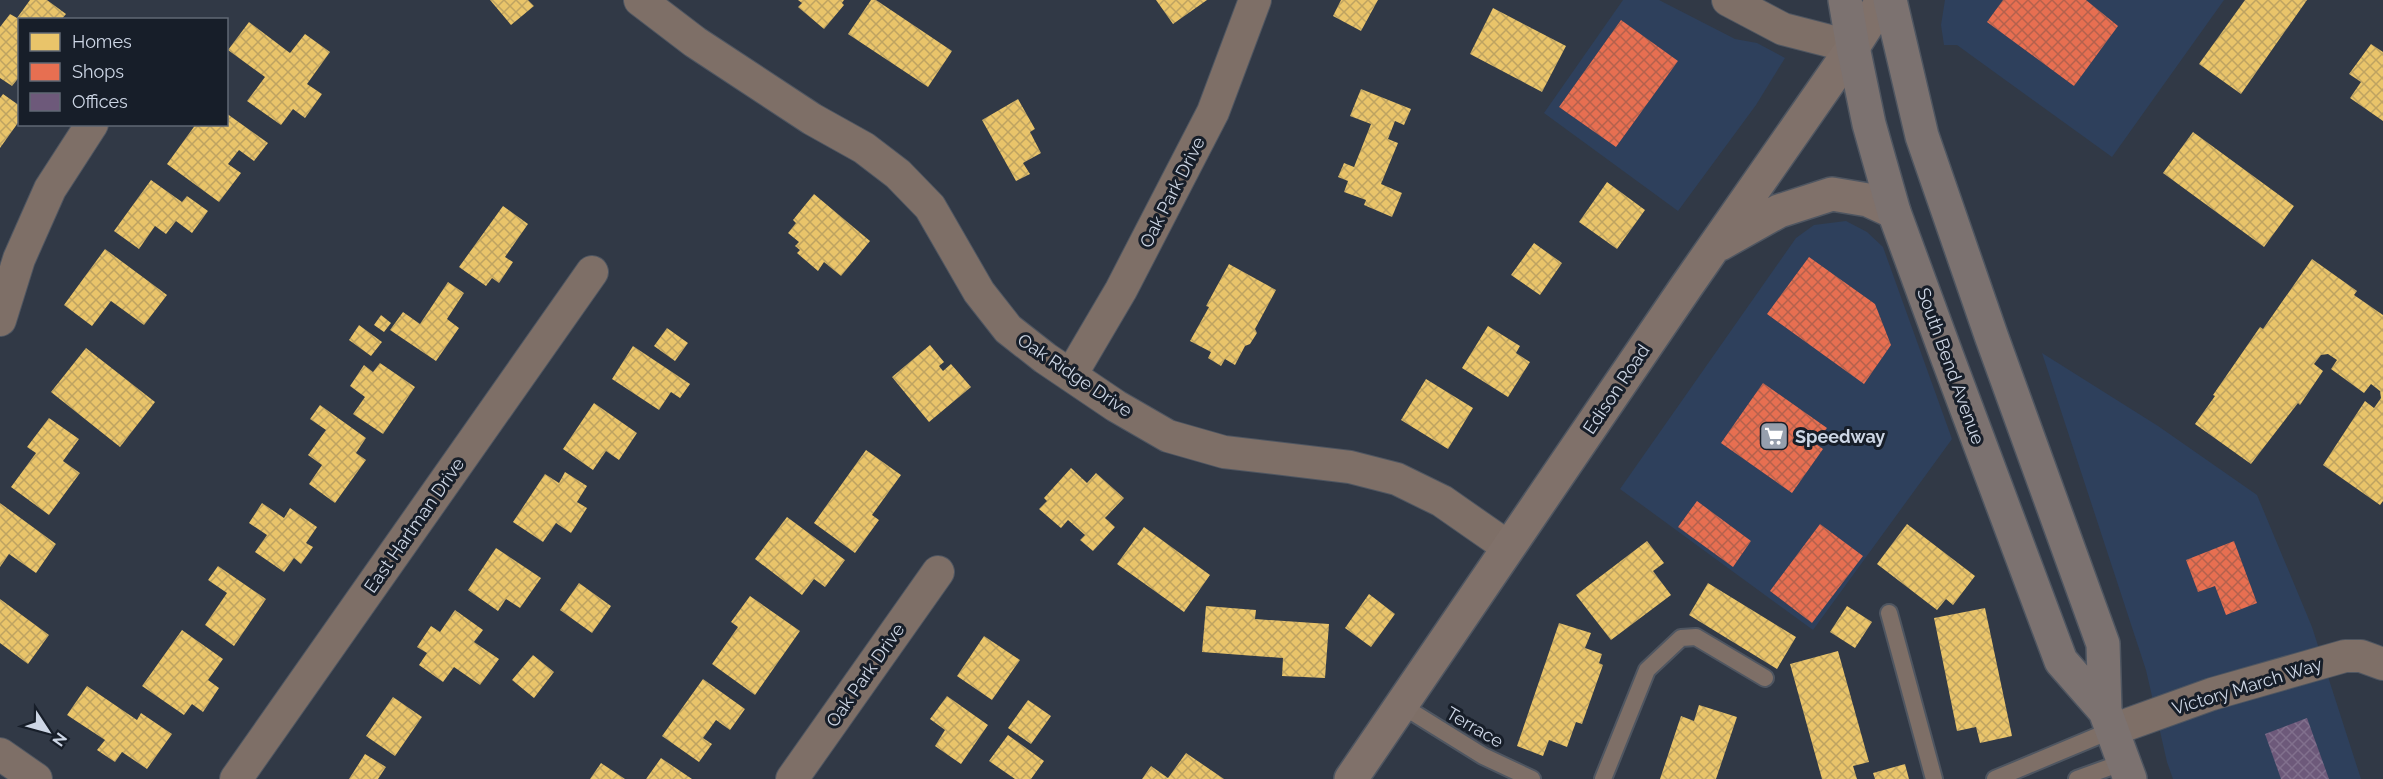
<svg xmlns="http://www.w3.org/2000/svg" width="2383" height="779" font-family="Raleway,sans-serif">
  <style>
    .built { fill: #2e405c }
    .homes { fill: url(#homes-cross-hatch) }
    .shops { fill: url(#shops-cross-hatch) }
    .offices { fill: url(#offices-cross-hatch) }
    .lines { fill: none; stroke-linecap: round; stroke-linejoin: round }
    .lane-casing { stroke: #4f5661; stroke-width: 20 }
    .street-casing { stroke: #4f5661; stroke-width: 34 }
    .secondary-casing { stroke: #4f5661; stroke-width: 36 }
    .primary-casing { stroke: #4f5661; stroke-width: 36 }
    .lane { stroke: #7e6f67; stroke-width: 16 }
    .street { stroke: #7e6f67; stroke-width: 32 }
    .secondary { stroke: #80716a; stroke-width: 33 }
    .primary { stroke: #7c7270; stroke-width: 33 }
    .labels { text-anchor: middle; dominant-baseline: central; stroke-width: 6; stroke-linejoin: round; paint-order: stroke }
    .street-label { font-size: 18px; fill: #cdd6e5; stroke: #171e29 }
    .poi-label { font-size: 18px; font-weight: bold; fill: #cdd6e5; stroke: #171e29; text-anchor: start }
  </style>
  <defs>
    <pattern id="homes-cross-hatch" width="8" height="8" patternUnits="userSpaceOnUse" patternTransform="scale(1.5)"><rect width="8" height="8" fill="#e9c46a"/><path d="M0 0l8 8M0 8l8-8" fill="none" stroke="#bea361"/></pattern>
    <pattern id="shops-cross-hatch" width="8" height="8" patternUnits="userSpaceOnUse" patternTransform="scale(1.5)"><rect width="8" height="8" fill="#e76f51"/><path d="M0 0l8 8M0 8l8-8" fill="none" stroke="#b4614d"/></pattern>
    <pattern id="offices-cross-hatch" width="8" height="8" patternUnits="userSpaceOnUse" patternTransform="scale(1.5)"><rect width="8" height="8" fill="#6d597a"/><path d="M0 0l8 8M0 8l8-8" fill="none" stroke="#81708d"/></pattern>
  </defs>
  <rect width="100%" height="100%" fill="#313946"/>
  <!-- built -->
  <path class="built" d="M1623,0H1659L1735,39L1757,43L1785,58L1756,105L1678,211L1544,113Z
    M1945,0H2224L2112,157L1957,45H1944L1941,25Z
    M1846,221L1867,232L1883,247L1952,439L1813,630L1620,489L1796,238L1814,225Z
    M2042,353L2158,426L2257,495L2312,627L2361,779H2173L2167,762L2146,670Z"/>
  <!-- homes -->
  <path class="homes" d="M30,0H47L66,14L61,20H20V76L12,86L0,78V27L10,14L17,18Z
    M490,0H528L534,6L511,25Z
    M798,0H844L842,3L844,5L824,29L798,7L802,3Z
    M871,0H876L952,51L928,87L848,34Z
    M1156,0H1207L1173,24Z
    M1341,0H1378L1361,31L1333,16Z
    M2245,0H2307L2241,94L2199,64Z
    M1493,8L1566,46L1542,92L1470,54Z
    M249,22L290,53L305,34L330,52L307,84L322,94L305,118L293,109L281,125L247,101L265,77L228,50Z
    M2371,44L2383,52V121L2350,98L2361,82L2349,74Z
    M1361,89L1411,109L1404,125L1395,121L1388,139L1398,143L1381,184L1402,193L1392,217L1364,205L1366,200L1344,192L1348,181L1338,177L1344,163L1354,167L1371,124L1350,116Z
    M3,94L20,106V120L0,148V98Z
    M1018,99L1035,129L1030,132L1041,153L1023,163L1030,174L1016,181L982,120Z
    M226,113L268,143L254,161L239,150L228,164L241,173L219,202L167,164L196,124H226Z
    M2193,132L2294,206L2264,247L2163,173Z
    M151,180L182,202L187,196L208,211L192,233L176,221L166,234L155,226L139,249L114,231Z
    M1607,182L1645,210L1617,249L1579,222Z
    M814,194L870,241L841,276L824,262L818,271L797,253L800,250L795,246L799,242L788,233L796,223L793,220Z
    M503,206L528,224L505,257L513,262L499,283L492,278L486,286L459,267Z
    M1534,243L1562,263L1540,295L1511,275Z
    M105,249L167,295L144,325L111,301L92,326L64,305Z
    M2312,259L2357,291L2354,295L2383,315V501L2380,505L2323,465L2365,401L2374,408L2381,398L2380,391L2371,384L2364,393L2331,369L2337,360L2328,354L2321,355L2314,364L2323,371L2300,405L2298,403L2251,464L2195,424L2215,396L2213,395L2260,327L2263,329Z
    M1229,264L1276,290L1255,329L1257,333L1250,344L1245,346L1235,365L1225,359L1221,366L1208,358L1211,352L1190,341L1209,307L1206,306Z
    M448,282L464,293L447,319L459,328L436,361L390,330L403,312L420,324Z
    M381,315L391,323L384,332L374,325Z
    M359,325L382,342L371,356L349,340Z
    M1488,326L1520,346L1516,353L1530,362L1508,397L1462,368Z
    M667,328L688,343L675,361L654,346Z
    M930,345L944,362L939,366L943,371L951,364L971,387L929,422L892,377Z
    M633,346L690,384L680,398L671,392L659,410L612,379Z
    M86,348L155,402L120,447L51,392Z
    M380,363L415,387L383,434L353,414L365,397L350,386L364,365L373,372Z
    M1426,379L1473,408L1448,449L1401,420Z
    M594,403L637,433L619,460L606,451L593,470L563,449Z
    M320,405L366,438L356,453L366,460L335,503L309,484L322,465L308,455L326,430L310,419Z
    M49,418L79,439L63,461L80,473L49,515L11,487L36,453L27,447Z
    M866,450L901,475L872,515L879,520L855,553L814,523Z
    M1071,468L1087,483L1096,473L1124,498L1105,518L1115,527L1093,551L1080,540L1085,535L1068,520L1061,528L1039,509L1047,501L1044,498Z
    M565,472L587,486L577,502L587,508L571,533L556,523L543,542L513,522L545,474L559,483Z
    M0,503L56,544L36,573L9,554L0,567Z
    M262,503L284,518L290,508L317,527L306,543L313,547L301,564L294,558L284,572L255,552L267,535L249,523Z
    M787,517L845,560L825,587L814,579L802,595L755,559Z
    M1907,524L1975,576L1953,605L1946,599L1937,610L1877,564Z
    M1144,527L1210,575L1184,612L1117,564Z
    M1647,541L1664,563L1653,571L1671,595L1611,640L1576,595Z
    M496,548L541,578L520,608L506,599L498,611L468,590Z
    M218,566L266,599L234,646L205,625L227,593L208,580Z
    M579,583L611,606L592,633L560,610Z
    M1708,583L1796,637L1777,669L1689,615Z
    M1369,594L1395,614L1371,647L1345,628Z
    M750,596L800,631L755,695L712,664L738,627L731,622Z
    M0,599L49,635L28,664L0,643Z
    M1206,606L1256,610L1255,619L1329,624L1325,678L1282,676L1283,658L1202,652Z
    M1847,606L1872,622L1855,648L1830,632Z
    M1985,608L2012,736L1980,743L1976,727L1957,731L1934,618Z
    M455,610L483,630L474,642L499,659L480,685L454,667L443,682L419,665L427,653L417,647L431,626L440,632Z
    M1559,623L1591,633L1585,648L1602,654L1599,663L1603,665L1582,724L1576,722L1567,747L1549,740L1543,756L1517,746Z
    M182,630L223,659L208,680L219,688L203,712L192,704L184,715L142,686Z
    M984,636L1020,660L992,700L957,676Z
    M1838,651L1869,762L1853,766L1857,779H1822L1790,664Z
    M533,655L554,672L534,698L512,680Z
    M703,679L745,709L730,730L716,720L703,738L712,744L699,762L662,736Z
    M87,686L137,720L141,713L172,734L147,769L122,752L115,762L97,750L105,740L67,715Z
    M947,696L988,725L961,764L935,746L945,730L930,719Z
    M393,697L422,717L395,756L366,736Z
    M1028,700L1051,716L1031,744L1008,728Z
    M1699,705L1737,717L1716,779H1660L1681,716L1694,721Z
    M1008,735L1044,761L1031,779H1015L989,761Z
    M1186,753L1224,779H1142L1151,766L1168,778Z
    M365,754L386,767L378,779H349Z
    M661,758L692,779H646Z
    M601,763L625,779H590Z
    M1905,764L1909,779H1875L1873,773Z"/>
  <!-- shops -->
  <path class="shops" d="M2003,0H2086L2118,26L2074,86L1987,22Z
    M1621,20L1678,61L1616,147L1559,107Z
    M1809,257L1875,304L1891,345L1864,384L1767,314Z
    M1763,383L1827,428L1816,444L1823,449L1792,493L1721,443Z
    M1697,501L1751,541L1733,567L1678,527Z
    M1820,524L1863,556L1812,623L1770,591Z
    M2234,541L2257,603L2226,615L2215,586L2198,592L2186,560Z"/>
  <!-- offices -->
  <path class="offices" d="M2307,718L2329,779H2281L2265,734Z"/>
  <g class="lines">
    <!-- lane casing -->
    <g class="lane-casing">
      <path id="lane" d="M1889,613L1934,779
        M1401,705L1483,756L1532,779
        M1603,779L1647,670L1681,638L1696,637L1765,678
        M1995,779L2112,730
        M2077,779L2124,762"/>
    </g>
    <!-- street casing -->
    <g class="street-casing">
      <path id="street" d="M640,0L695,42L812,119L864,148L898,174L930,207L979,292L1008,329L1045,358L1116,406L1168,436L1224,452L1350,467L1397,479L1442,501L1508,547
        M1728,0L1783,29L1853,47
        M0,320L19,259L50,189L92,124
        M1071,375L1121,290L1213,112L1255,0
        M2112,730L2212,694L2345,656H2361L2383,664
        M0,754L36,779
        M236,779L592,272
        M792,779L938,572"/>
    </g>
    <!-- secondary casing -->
    <g class="secondary-casing">
      <path id="secondary" d="M1720,244L1779,211L1832,194L1868,200L1894,212
        M1351,779L1686,287L1853,47L1883,0"/>
    </g>
    <!-- primary casing -->
    <g class="primary-casing">
      <path id="primary" d="M1845,0L1853,47L1869,124L1894,212L1948,359L2061,661L2105,711
        M1890,0L1922,136L1992,338L2103,644L2105,711L2130,779"/>
    </g>
    <!-- lane -->
    <use href="#lane" class="lane"/>
    <!-- street -->
    <use href="#street" class="street"/>
    <!-- secondary -->
    <use href="#secondary" class="secondary"/>
    <!-- primary -->
    <use href="#primary" class="primary"/>
  </g>
  <!-- icons -->
  <defs>
    <g id="supermarket-square" transform="scale(1.5)"><rect x="-9" y="-9" width="18" height="18" rx="4" fill="#969fad" stroke="#171e29"/><path d="M-6-5.5h2.5l.6 2H6L4.5 2H-2.5L-4.4-4H-6ZM-1.5 3.2a1.3 1.3 0 1 0 .1 0ZM3 3.2a1.3 1.3 0 1 0 .1 0Z" fill="#fff"/></g>
  </defs>
  <g fill-rule="evenodd">
    <use href="#supermarket-square" x="1774" y="436"/>
  </g>
  <g class="labels">
    <!-- street labels -->
    <g class="street-label">
      <text transform="translate(1172 192) rotate(-63)">Oak Park Drive</text>
      <text transform="translate(1951 366) rotate(70)">South Bend Avenue</text>
      <text transform="translate(1075 375) rotate(34)">Oak Ridge Drive</text>
      <text transform="translate(1616 389) rotate(-56)">Edison Road</text>
      <text transform="translate(414 525) rotate(-55)">East Hartman Drive</text>
      <text transform="translate(865 675) rotate(-55)">Oak Park Drive</text>
      <text transform="translate(2247 686) rotate(-17)">Victory March Way</text>
      <text transform="translate(1475 727) rotate(30)">Terrace</text>
    </g>
    <!-- poi labels -->
    <g class="poi-label">
      <text x="1795" y="436">Speedway</text>
    </g>
  </g>
  <!-- legend -->
  <rect x="18" y="18" width="210" height="108" fill="#171e29" stroke="#606874" stroke-width="1.5"/>
  <rect x="30" y="33" width="30" height="18" fill="#e9c46a" stroke="#606874" stroke-width="1.5"/>
  <text x="72" y="48" font-size="18" fill="#cdd6e5">Homes</text>
  <rect x="30" y="63" width="30" height="18" fill="#e76f51" stroke="#606874" stroke-width="1.5"/>
  <text x="72" y="78" font-size="18" fill="#cdd6e5">Shops</text>
  <rect x="30" y="93" width="30" height="18" fill="#6d597a" stroke="#606874" stroke-width="1.5"/>
  <text x="72" y="108" font-size="18" fill="#cdd6e5">Offices</text>
  <!-- north arrow -->
  <g transform="translate(48 731) rotate(126)" stroke="#171e29" stroke-width="4.5" paint-order="stroke">
  <path d="M0-4.5L10 22L0 15L-10 22Z" fill="#cdd6e5"/>
  <text y="-9" font-size="16" font-weight="bold" text-anchor="middle" fill="#cdd6e5">N</text>
  </g>
</svg>
